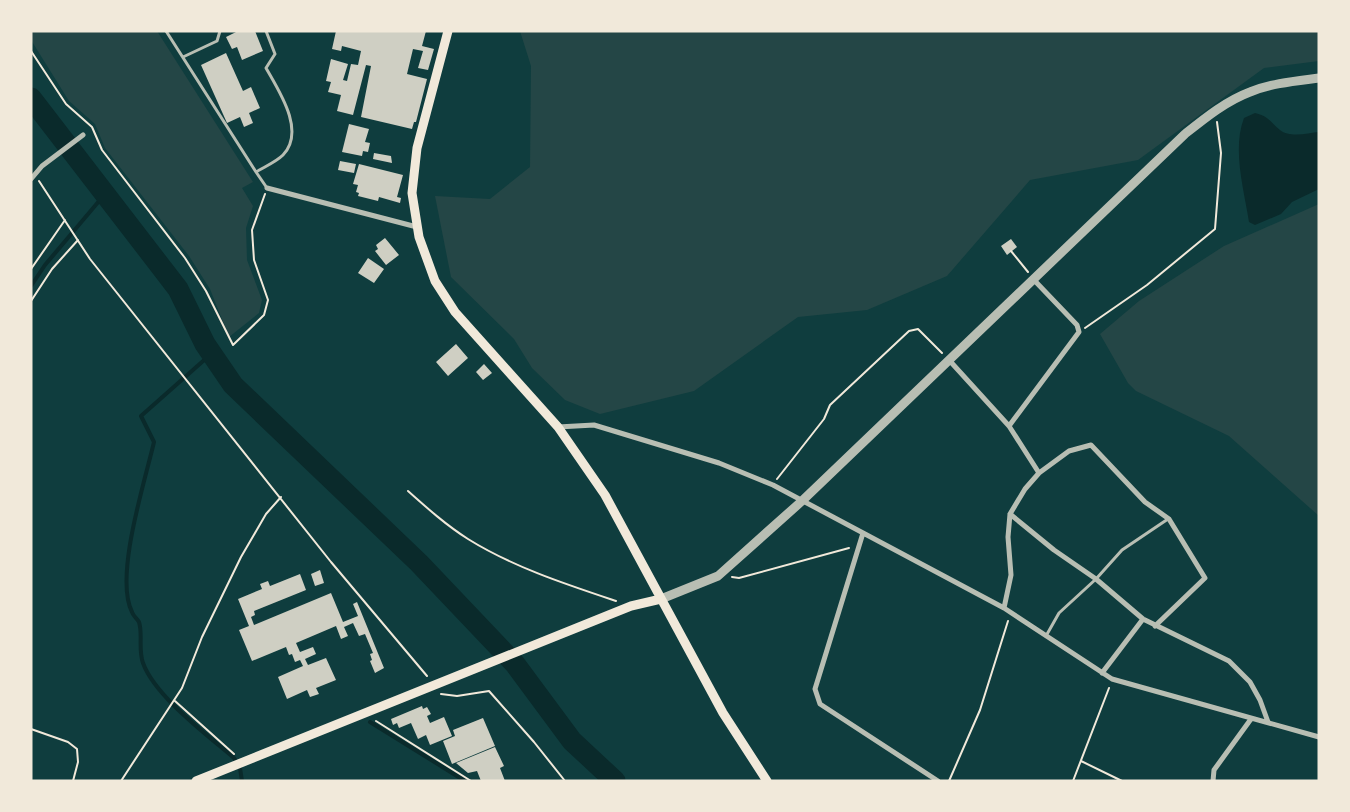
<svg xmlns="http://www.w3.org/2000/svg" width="1350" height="812" font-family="Spectral,serif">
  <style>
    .green { fill: #244646 }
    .water { fill: #0a2a2b }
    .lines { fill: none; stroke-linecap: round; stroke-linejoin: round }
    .stream { stroke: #0a2a2b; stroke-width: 4 }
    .river { stroke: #0a2a2b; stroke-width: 21 }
    .building { fill: #cfcfc3 }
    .path { stroke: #f1e9da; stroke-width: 2 }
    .service { stroke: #b8beb3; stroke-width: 3 }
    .minor { stroke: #b8beb3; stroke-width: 5 }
    .tertiary { stroke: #b8beb3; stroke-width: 9 }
    .secondary { stroke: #f1e9da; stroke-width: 9 }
  </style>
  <rect width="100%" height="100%" fill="#0f3d3e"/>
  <!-- green -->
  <path class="green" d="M31,31H157L253,182L242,188L253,206L246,228L247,260L262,300L259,313L229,337L210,289L189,256L105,148L95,124L69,101L31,40Z
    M520,31H1319V61L1264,68L1138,160L1030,180L947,276L867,310L798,317L694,391L600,414L565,400L532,368L514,339L451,277L435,196L490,199L530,167L531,66Z
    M1319,204V516L1229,436L1136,391L1128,383L1100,334L1139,301L1224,246Z"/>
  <!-- water -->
  <path class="water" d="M1255,113C1270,117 1269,121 1280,130C1290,138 1308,133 1319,132V189L1292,202L1281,214L1255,225L1249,222C1244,190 1232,149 1244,118Z"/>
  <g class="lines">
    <!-- stream -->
    <path class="stream" d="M31,286L45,265L105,194
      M211,354L141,416L154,442C145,481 114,577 132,612C133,616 137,618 139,622C143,634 138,649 143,663C155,696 206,734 234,758L240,768L242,781
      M370,722L465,781"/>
    <!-- river -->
    <path class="river" d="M31,98L178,289L205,344L233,385L419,563L515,664L572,741L615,781"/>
  </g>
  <!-- building -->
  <path class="building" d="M238,31H255L263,51L242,60L237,47L232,49L226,37Z
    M336,31H426L422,46L434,49L428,70L418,68L423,51L413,49L407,74L427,79L416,122H414L412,129L361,117L371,66L366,65L353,115L337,111L341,95L328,92L331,82L326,81L331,59L348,64L343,80L347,81L351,64L358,65L361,51L342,46L341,51L332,49Z
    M226,53L243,91L251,87L260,108L249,113L253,123L244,127L240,117L227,123L201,65Z
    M349,124L369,129L365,142L370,143L368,152L363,151L362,156L342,152Z
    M374,153L391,156L392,163L373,159Z
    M340,161L356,164L354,173L338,170Z
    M359,164L403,175L397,197L401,198L400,203L379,197L378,201L358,196L359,193L356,192L358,185L353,184Z
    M385,238L399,255L386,265L375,251L378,249L376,245Z
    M1011,239L1017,247L1007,255L1001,246Z
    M368,258L384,269L374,283L358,273Z
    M456,344L468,358L448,376L436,362Z
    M484,364L492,373L483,380L476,372Z
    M320,570L324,583L315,586L311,574Z
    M300,574L306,590L254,611L255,615L251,617L254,625L331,593L343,622L358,616L353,604L357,602L384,668L375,673L370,661L372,660L370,654L373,653L365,634L359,636L353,623L344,627L348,636L341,639L336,626L296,643L300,652L313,647L316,654L305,659L308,665L326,658L336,680L316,688L319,694L310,697L307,690L287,699L278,677L303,666L300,660L295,662L292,654L289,655L286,647L252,661L239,630L249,626L238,599L262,589L260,584L268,581L270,586Z
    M422,706L423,709L427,707L431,714L427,716L430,723L444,717L452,736L430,745L426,735L418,739L411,723L399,728L397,723L393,725L391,719Z
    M483,718L495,746L452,764L443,741L455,736L453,730Z
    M495,747L504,766L500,768L505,781H481L477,771L468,773L456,763Z"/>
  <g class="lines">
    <!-- path -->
    <path class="path" d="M31,51L66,104L92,127L102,150L185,258L206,291L233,345L264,315L268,300L254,260L252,230L265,194
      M39,181L90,259L331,562L427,676
      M1011,251L1028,272
      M31,269L65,220
      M31,301L52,269L78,240
      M1085,328L1147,285L1215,229L1221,153L1217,122
      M777,479L824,419L830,405L909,331L918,329L942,353
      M408,491C427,508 446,525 468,539C513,567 565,584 616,601
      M732,577L739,578L849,548
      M441,694L457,696L489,691L534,742L565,781
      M175,701L234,754
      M376,721L471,781
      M31,729L68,742L77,749L78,762L73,781
      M1081,761L1122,781
      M121,781L182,688L202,637L241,557L266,514L281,497
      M949,781L980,710L1008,621
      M1073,781L1109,688"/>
    <!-- service -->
    <path class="service" d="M166,31L256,172C264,167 276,162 283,155C306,131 279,91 266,68L275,54L266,31
      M183,57L217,41L220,31
      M256,172L267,188
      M1046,636L1059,613L1096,579L1122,550L1168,519"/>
    <!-- minor -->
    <path class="minor" d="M31,179L42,166L83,135
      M267,188L417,227
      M949,360L1009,426L1039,473
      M1009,426L1079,332L1077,325L1034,280
      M558,427L594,425L719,463L773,485L1004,608L1112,679L1319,737
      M1010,514L1054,550L1096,579L1143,619L1229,661L1250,682L1260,700L1268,722
      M863,533L815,689L820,704L938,781
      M1004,608L1011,575L1008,537L1010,514L1025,489L1039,473L1069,451L1091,445L1145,502L1169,519L1205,578L1155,626
      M1102,673L1143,619
      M1213,781L1214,770L1251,719"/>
    <!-- tertiary -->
    <path class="tertiary" d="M661,599L718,576L803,500L1185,134C1205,118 1226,101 1250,92C1272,83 1296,81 1319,78"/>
    <!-- secondary -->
    <path class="secondary" d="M448,31L417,148L412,193L419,237L435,281L455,312L558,427L605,495L723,713L767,781
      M196,781L631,606L661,599"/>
  </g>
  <!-- border -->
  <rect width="1350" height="812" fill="none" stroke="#f1e9da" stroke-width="65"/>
</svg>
